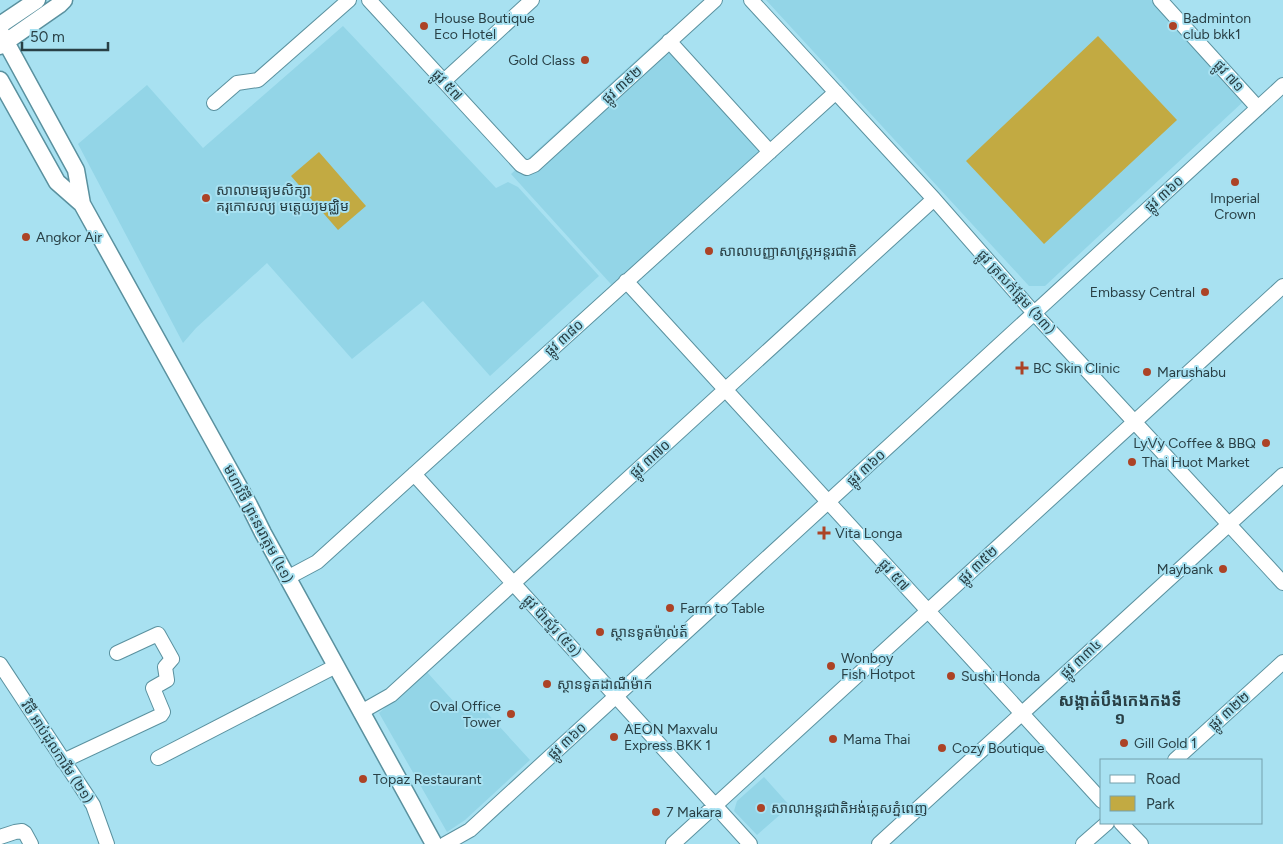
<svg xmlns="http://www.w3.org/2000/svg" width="1283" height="844" font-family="Figtree,'Noto Sans Khmer',sans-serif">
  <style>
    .built { fill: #93d5e7 }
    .green { fill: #c2aa42 }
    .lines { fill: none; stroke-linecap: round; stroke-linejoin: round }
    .minor-casing { stroke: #5a919f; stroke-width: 16 }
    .major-casing { stroke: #5a919f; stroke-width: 19 }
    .minor { stroke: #fff; stroke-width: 14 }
    .major { stroke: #fff; stroke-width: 16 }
    .poi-dot { fill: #ac4326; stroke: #a8e1f1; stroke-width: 2 }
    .labels { text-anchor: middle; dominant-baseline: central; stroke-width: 4; stroke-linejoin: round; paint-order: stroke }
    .poi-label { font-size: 14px; fill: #294046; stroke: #a8e1f1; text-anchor: start }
    .street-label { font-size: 14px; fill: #294046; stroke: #a8e1f1 }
    .quarter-label { font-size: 16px; font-weight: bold; fill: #294046; stroke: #a8e1f1 }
  </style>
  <rect width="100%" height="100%" fill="#a8e1f1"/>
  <!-- built -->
  <path class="built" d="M766,0H1151L1245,100L1045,286H1029Z
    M343,26L496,188L508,182L518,187L599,276L490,376L423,301L352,359L267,263L196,328L183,343L78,144L147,85L203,148Z
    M668,31L779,150L619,293L511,174Z
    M426,671L465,714L477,702L530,760L465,820L447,832L379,713Z
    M764,777L790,806L757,835L734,811L737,801Z"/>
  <!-- green -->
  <path class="green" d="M1098,36L1177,120L1044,244L966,161Z
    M319,152L366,206L338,230L291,176Z"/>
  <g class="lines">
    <!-- minor casing -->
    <g class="minor-casing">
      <path id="minor" d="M369,0L521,165L527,168L534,165L715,0
        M751,0L934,199L1034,313L1283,583
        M1160,0L1258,108
        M669,41L770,152
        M444,81L532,0
        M214,103L237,83L258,80L349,0
        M626,281L1102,801
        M414,474L750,844
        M287,578L317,562L836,92
        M0,664L93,805L107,844
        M361,712L391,695L934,199
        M158,758L336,666
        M1175,760L1283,662
        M63,761L161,715L163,712L153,688L167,680L165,667L172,659L158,634L117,653
        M1121,823L1141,844
        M0,837L15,832L22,831L25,833L31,844
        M445,844L470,830L1283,85
        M673,844L1283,286
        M879,844L1283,475
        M1083,844L1107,823"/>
    </g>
    <!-- major casing -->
    <g class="major-casing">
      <path id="major" d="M0,25L37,0
        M0,31L76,170L82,204L249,505L263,533L434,844
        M0,46L59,5L64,0
        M0,80L57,182L82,204"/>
    </g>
    <!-- minor -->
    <use href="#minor" class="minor"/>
    <!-- major -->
    <use href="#major" class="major"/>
  </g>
  <!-- markers -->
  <g class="poi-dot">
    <circle cx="424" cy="26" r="5"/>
    <circle cx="1173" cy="26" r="5"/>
    <circle cx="585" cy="60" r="5"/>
    <circle cx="1235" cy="182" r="5"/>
    <circle cx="206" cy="198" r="5"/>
    <circle cx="26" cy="237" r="5"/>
    <circle cx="709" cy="251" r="5"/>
    <circle cx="1205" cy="292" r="5"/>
    <path d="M1019.5 360.5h5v5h5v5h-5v5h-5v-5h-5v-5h5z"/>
    <circle cx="1147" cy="372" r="5"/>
    <circle cx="1266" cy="443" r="5"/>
    <circle cx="1132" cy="462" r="5"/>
    <path d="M821.5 525.5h5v5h5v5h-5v5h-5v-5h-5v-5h5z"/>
    <circle cx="1223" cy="569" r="5"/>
    <circle cx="670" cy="608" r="5"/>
    <circle cx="600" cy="632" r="5"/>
    <circle cx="831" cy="666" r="5"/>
    <circle cx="951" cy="676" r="5"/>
    <circle cx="547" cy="684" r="5"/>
    <circle cx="511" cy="714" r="5"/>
    <circle cx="614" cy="737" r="5"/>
    <circle cx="833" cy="739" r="5"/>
    <circle cx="1124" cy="743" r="5"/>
    <circle cx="942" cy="748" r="5"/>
    <circle cx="363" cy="779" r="5"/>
    <circle cx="761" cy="808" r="5"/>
    <circle cx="656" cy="812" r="5"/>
  </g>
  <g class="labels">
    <!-- poi labels -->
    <g class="poi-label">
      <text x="434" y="18">House Boutique<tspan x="434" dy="16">Eco Hotel</tspan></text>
      <text x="1183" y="18">Badminton<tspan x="1183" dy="16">club bkk1</tspan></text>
      <text x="575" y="60" text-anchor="end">Gold Class</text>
      <text x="216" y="190">សាលាមធ្យមសិក្សា<tspan x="216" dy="16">គរុកោសល្យ មត្តេយ្យមជ្ឈិម</tspan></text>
      <text x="1235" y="198" text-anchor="middle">Imperial<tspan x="1235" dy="16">Crown</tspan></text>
      <text x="36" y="237">Angkor Air</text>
      <text x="719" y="251">សាលាបញ្ញាសាស្ត្រអន្តរជាតិ</text>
      <text x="1195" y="292" text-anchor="end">Embassy Central</text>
      <text x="1033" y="368">BC Skin Clinic</text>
      <text x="1157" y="372">Marushabu</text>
      <text x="1256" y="443" text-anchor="end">LyVy Coffee &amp; BBQ</text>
      <text x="1142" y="462">Thai Huot Market</text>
      <text x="835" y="533">Vita Longa</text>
      <text x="1213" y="569" text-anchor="end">Maybank</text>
      <text x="680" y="608">Farm to Table</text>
      <text x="610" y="632">ស្ថានទូតម៉ាល់ត៍</text>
      <text x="841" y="658">Wonboy<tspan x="841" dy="16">Fish Hotpot</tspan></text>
      <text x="961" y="676">Sushi Honda</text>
      <text x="557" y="684">ស្ថានទូតដាណឺម៉ាក</text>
      <text x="501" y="706" text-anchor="end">Oval Office<tspan x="501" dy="16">Tower</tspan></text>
      <text x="624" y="729">AEON Maxvalu<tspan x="624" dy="16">Express BKK 1</tspan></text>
      <text x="843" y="739">Mama Thai</text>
      <text x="1134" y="743">Gill Gold 1</text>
      <text x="952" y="748">Cozy Boutique</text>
      <text x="373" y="779">Topaz Restaurant</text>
      <text x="771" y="808">សាលាអន្តរជាតិអង់គ្លេសភ្នំពេញ</text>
      <text x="666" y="812">7 Makara</text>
    </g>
    <!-- street labels -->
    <g class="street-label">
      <text transform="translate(1229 76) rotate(48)">ផ្លូវ ៧១</text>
      <text transform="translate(447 85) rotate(47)">ផ្លូវ ៥៧</text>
      <text transform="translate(622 85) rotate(-42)">ផ្លូវ ៣៩២</text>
      <text transform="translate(1164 194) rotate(-42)">ផ្លូវ ៣៦០</text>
      <text transform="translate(1016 292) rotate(48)">ផ្លូវ ត្រសក់ផ្អែម (៦៣)</text>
      <text transform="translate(564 338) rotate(-42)">ផ្លូវ ៣៨០</text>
      <text transform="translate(650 459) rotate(-42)">ផ្លូវ ៣៧០</text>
      <text transform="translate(866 468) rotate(-42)">ផ្លូវ ៣៦០</text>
      <text transform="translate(258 524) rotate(62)">មហាវិថី ព្រះនរោត្តម (៤១)</text>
      <text transform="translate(978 565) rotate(-43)">ផ្លូវ ៣៥២</text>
      <text transform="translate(894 575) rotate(48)">ផ្លូវ ៥៧</text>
      <text transform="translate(552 626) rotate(48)">ផ្លូវ ប៉ាស្ទ័រ (៥១)</text>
      <text transform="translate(1081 659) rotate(-43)">ផ្លូវ ៣៣៤</text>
      <text transform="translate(1229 711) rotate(-42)">ផ្លូវ ៣២២</text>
      <text transform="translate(567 741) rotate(-43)">ផ្លូវ ៣៦០</text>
      <text transform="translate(57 752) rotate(57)">វិថី អាប់ដុលការីម (២១)</text>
    </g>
    <!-- quarter labels -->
    <g class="quarter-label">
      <text x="1120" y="700">សង្កាត់បឹងកេងកងទី<tspan x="1120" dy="18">១</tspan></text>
    </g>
  </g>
  <!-- legend -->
  <rect x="1100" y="759" width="162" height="65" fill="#a8e1f1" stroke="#75a1ad"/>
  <rect x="1110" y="775" width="25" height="8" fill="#ffffff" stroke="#75a1ad"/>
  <text x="1146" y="784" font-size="15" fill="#294046">Road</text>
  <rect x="1110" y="796" width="25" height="15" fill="#c2aa42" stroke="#75a1ad"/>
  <text x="1146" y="809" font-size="15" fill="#294046">Park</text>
  <!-- scale -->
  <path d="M22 42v8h86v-8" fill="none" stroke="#294046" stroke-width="2.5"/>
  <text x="30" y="42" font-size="15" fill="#294046" stroke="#a8e1f1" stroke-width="4" paint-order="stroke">50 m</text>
</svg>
